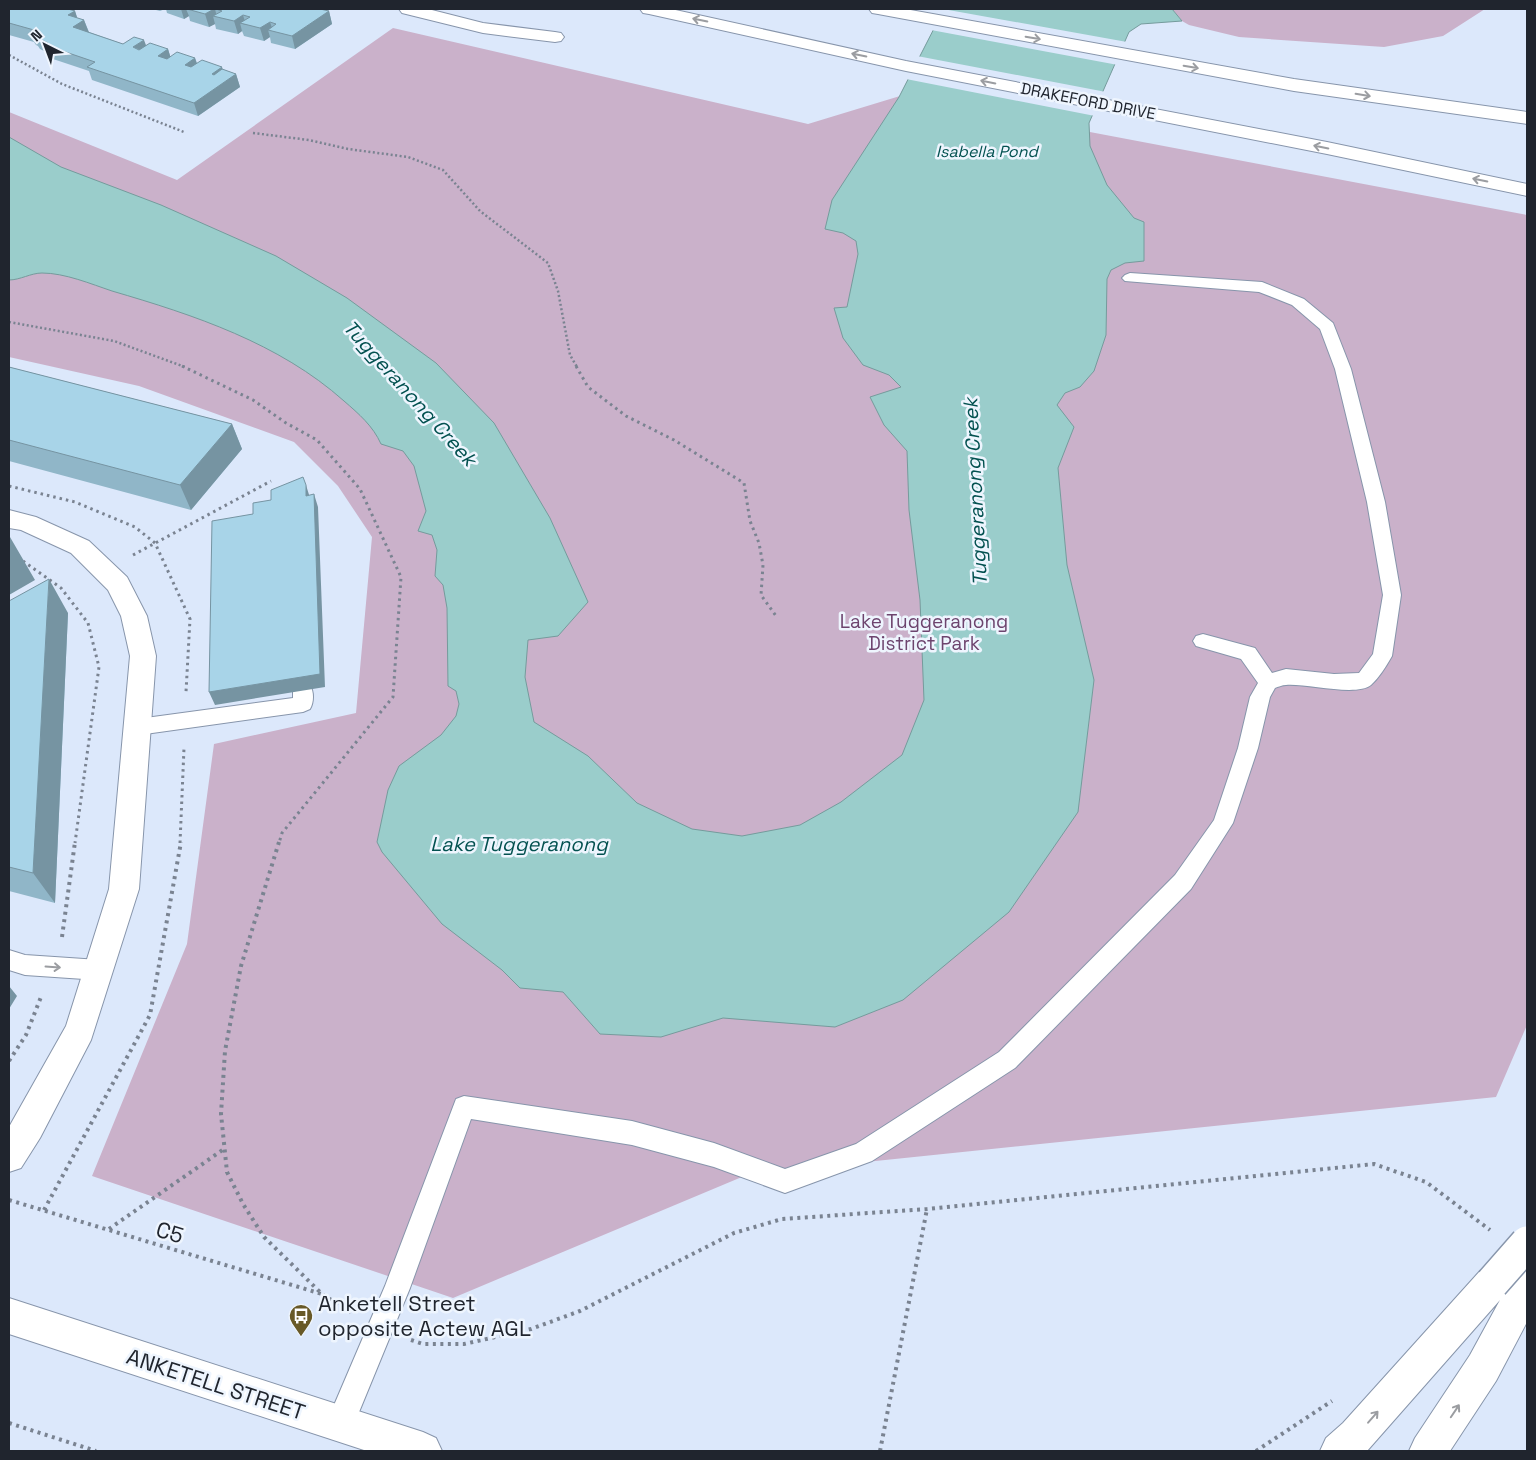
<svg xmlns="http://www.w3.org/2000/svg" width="1536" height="1460" font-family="'Space Grotesk',sans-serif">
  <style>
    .green { fill: #cab1ca }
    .water { fill: #9acdcb; stroke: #759b9c }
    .pier { fill: #dce8fb }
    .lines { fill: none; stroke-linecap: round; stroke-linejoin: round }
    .lane-casing { stroke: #8795ab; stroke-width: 2 }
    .street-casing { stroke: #8795ab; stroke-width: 2 }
    .secondary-casing { stroke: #8795ab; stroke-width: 2 }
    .primary-casing { stroke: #8795ab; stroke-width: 2 }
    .highway-casing { stroke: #8795ab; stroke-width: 2 }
    .path-far2 { stroke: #7a8391; stroke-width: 2.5; stroke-dasharray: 2 2.5; stroke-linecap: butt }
    .path-far1 { stroke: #7a8391; stroke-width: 3; stroke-dasharray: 2.5 4; stroke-linecap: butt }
    .path { stroke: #7a8391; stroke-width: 4; stroke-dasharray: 3 4.5; stroke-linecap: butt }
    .lane { fill: #fff; fill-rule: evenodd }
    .street { fill: #fff; fill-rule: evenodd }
    .secondary { fill: #fff; fill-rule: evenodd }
    .primary { fill: #fff; fill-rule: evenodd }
    .highway { fill: #fff; fill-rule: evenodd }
    .primary-bridge-casing { stroke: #8795ab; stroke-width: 36; stroke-linecap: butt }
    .primary-bridge { stroke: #fff; stroke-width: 33 }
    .wall { fill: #90b6c8 }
    .shaded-wall { fill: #7694a2 }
    .building { fill: #a8d4e8; stroke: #7694a2 }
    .oneway { stroke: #9b9da1 }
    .labels { text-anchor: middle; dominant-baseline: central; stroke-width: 5; stroke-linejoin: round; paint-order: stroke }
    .far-street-label { font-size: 16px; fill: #20252e; stroke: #eef5fe }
    .far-water-label { font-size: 16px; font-style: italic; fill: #035150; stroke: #eef5fe }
    .park-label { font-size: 19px; fill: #6d446e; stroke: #eef5fe }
    .water-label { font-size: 20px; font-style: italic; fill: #035150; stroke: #eef5fe }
    .near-street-label { font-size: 22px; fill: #20252e; stroke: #eef5fe }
    .near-poi-label { font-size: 22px; fill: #20252e; stroke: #eef5fe; text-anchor: start }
  </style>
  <rect width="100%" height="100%" fill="#dce8fb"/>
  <!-- green -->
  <path class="green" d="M1172,9H1485L1443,36L1384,47L1239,37L1189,25L1182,21Z
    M393,28L808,124L900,96L1527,215V1025L1496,1097L749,1174L453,1298L92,1176L187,944L214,744L356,713L372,537L338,486L294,442L139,386L9,357V112L177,180Z"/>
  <!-- water -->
  <path class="water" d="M944,9H1172L1182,21L1141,24L1129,32L1089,123L1090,146L1107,185L1134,218L1144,222V261L1125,263L1111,270L1107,279L1106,335L1094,371L1080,387L1065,393L1057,405L1074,427L1058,468L1067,565L1094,680L1078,812L1009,912L903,1000L835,1027L723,1018L661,1037L600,1034L563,992L520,988L502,970L442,924L382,852L377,842L388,790L399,766L441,735L456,716L459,704L456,691L448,686L447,608L443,585L435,576L437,550L432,535L418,531L426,511L414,466L403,451L381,444C373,426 359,414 344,401C279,343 194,315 112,291C91,284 65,273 42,273C31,273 20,280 9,280V137L61,167L161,205L276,256L347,298L436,363L494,423L550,518L588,602L558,636L528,640L525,677L534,722L588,756L637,803L692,829L742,836L800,825L841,802L902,755L924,700L920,600L909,510L907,451L884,425L870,397L901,387L889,375L863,365L843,338L834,308L847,307L858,254L856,241L843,233L825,229L832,200L899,97Z"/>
  <!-- pier -->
  <path class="pier" d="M942,9H943L1127,42L1118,65L931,30Z
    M917,56L1106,92L1095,116L906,79Z"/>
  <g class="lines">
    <!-- lane casing -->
    <g class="lane-casing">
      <path id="lane" d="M1130,273L1262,282L1304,299L1333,323L1351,369L1385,502L1401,595L1392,656C1387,665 1379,678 1371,685C1357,697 1304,683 1286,685C1282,685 1278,687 1275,688L1270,697L1258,748L1233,823L1191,889L1015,1068L872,1161L785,1193L714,1167L632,1145L471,1119L410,1288L350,1434L340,1438L330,1434L326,1424L385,1286L456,1099L464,1096L632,1121L714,1143L785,1169L856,1144L999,1052L1175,875L1214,820L1238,748L1250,697L1258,683L1241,659L1196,646L1193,641L1196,636L1203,634L1255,648L1272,673L1286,669L1334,674L1359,673L1373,654L1383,595L1367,502L1335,369L1320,329L1292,305L1259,292L1125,281L1122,278L1125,275Z
        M303,682L310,685C314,692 314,702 310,709L303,712L138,735L131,733L128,727L131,721L138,719L293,698V690L296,685Z
        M9,950L25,955L99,960L107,963L110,970L107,977L99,980L25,975L9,970Z"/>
    </g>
    <!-- street casing -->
    <g class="street-casing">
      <path id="street" d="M399,9H428L483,23L555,32L561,33L564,37L561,41L555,42L483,33L402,13Z
        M9,510L36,517L89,541L127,577L147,616L156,656L139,889L91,1040L40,1138L21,1168L9,1172V1127L66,1026L109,889L130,656L121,616L108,590L71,553L21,530L9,528Z"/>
    </g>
    <!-- secondary casing -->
    <g class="secondary-casing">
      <path id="secondary" d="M9,1298L423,1432L436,1438L442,1451H367L9,1334Z"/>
    </g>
    <!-- primary casing -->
    <g class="primary-casing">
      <path id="primary" d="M1527,1262V1322L1496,1381L1450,1451H1409L1415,1438L1470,1355L1500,1300L1367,1451H1320L1326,1438L1343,1423L1480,1271L1492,1265L1504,1271L1509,1281L1515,1267Z"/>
    </g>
    <!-- highway casing -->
    <g class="highway-casing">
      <path id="highway" d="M640,9H671L906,61L1327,142L1527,184V196L1327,154L906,71L649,14L643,13Z
        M869,9H905L1294,79L1527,112V124L1294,91L878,14L872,13Z"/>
    </g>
    <!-- path-far2 -->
    <path class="path-far2" d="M9,55L62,84L184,132
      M253,133L309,140L348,149L408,157L443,170L480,211L548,263L558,291L570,355L577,367
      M9,322L114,341L185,367"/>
    <!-- path-far1 -->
    <path class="path-far1" d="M182,366L253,400L286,423L317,440L360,489L401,577L393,697L282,833L279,843
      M576,366L588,387L626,416L674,440L744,483L750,521L759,543L763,565L761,595L776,616
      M9,486L75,502L135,527L155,543L190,619L186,692
      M133,555L271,481
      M23,561L61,588L88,623L99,667L75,843
      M180,843L184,748"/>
    <!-- path -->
    <path class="path" d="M279,842L241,966L225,1051L221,1114L227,1172L243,1204L264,1237L323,1295L351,1312
      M62,937L75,842
      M9,1061L26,1035L41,997
      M9,1200L322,1294
      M44,1210L150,1015L181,842
      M109,1229L224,1149
      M411,1340L423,1344H464L531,1329L580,1311L734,1233L782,1219L927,1209L1374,1164L1426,1182L1490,1230
      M9,1423L96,1451
      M880,1451L927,1209
      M1256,1451L1332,1401"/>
    <!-- lane -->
    <use href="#lane" class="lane"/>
    <!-- street -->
    <use href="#street" class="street"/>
    <!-- secondary -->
    <use href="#secondary" class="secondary"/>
    <!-- primary -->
    <use href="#primary" class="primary"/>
    <!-- highway -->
    <use href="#highway" class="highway"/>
    <!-- primary-bridge casing -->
    <g class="primary-bridge-casing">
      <path id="primary-bridge" d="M1492,1283L1527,1243"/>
    </g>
    <!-- primary-bridge -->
    <use href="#primary-bridge" class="primary-bridge"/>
  </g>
  <!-- wall -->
  <path class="wall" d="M9,9L75,11L77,18L84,20L89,32L123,44L146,45L168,49L170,56L195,58L197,63L222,69L236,74L240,87L198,116L92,80L89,71L50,58L48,53L40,49L38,46L36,45L34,42L9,35Z
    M152,9H165L160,11Z
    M166,9H320L329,11L332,24L295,49L271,43L270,37L264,41L244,36L242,31L238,34L216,29L215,24L209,27L190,21L189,16L184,19L167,13Z
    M9,367L232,424L242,449L191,510L9,461Z
    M9,601L68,613L55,903L9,891Z"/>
  <!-- shaded-wall -->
  <path class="shaded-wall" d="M181,9H186L189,16L184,19Z
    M214,9H215L217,17L213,16L215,24L209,27L205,14Z
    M75,11L79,23L84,20L89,33L78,40L68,15Z
    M329,11L332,24L295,49L292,36Z
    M243,15L246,25L240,23L242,31L238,34L234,21Z
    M270,22L273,31L268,30L270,37L264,41L260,28Z
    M144,40L149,53L133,47Z
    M168,49L172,62L158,56Z
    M195,58L199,71L185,65Z
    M222,67L226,80L212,74Z
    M236,74L240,87L198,116L194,103Z
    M232,424L242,449L191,510L180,485Z
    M306,485L310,498L306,496Z
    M314,494L318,507L325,687L215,705L209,692Z
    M9,537H10L35,580L9,595Z
    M49,579L68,613L55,903L33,873Z
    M9,986L17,996L9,1009Z"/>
  <!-- building -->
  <path class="building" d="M9,9H68L75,11L68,15L84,20L73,27L123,44L134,37L144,40L133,47L139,50L150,43L168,49L158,56L167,59L177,52L195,58L185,65L191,67L202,60L222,67L212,74L214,75L222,69L236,74L194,103L87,67L95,62L45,45L48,43L34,36L37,34L30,32L34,30L9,23Z
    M187,9H214L205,14Z
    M216,9H320L329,11L292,36L268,30L276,24L270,22L260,28L240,23L250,17L243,15L234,21L213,16L222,11Z
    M9,367L232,424L180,485L9,440Z
    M303,477L306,485V496L314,494L320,674L209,692L212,521L253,514V503L271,500V490Z
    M49,579L33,873L9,867V601Z"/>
  <!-- one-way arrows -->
  <defs><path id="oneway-shaft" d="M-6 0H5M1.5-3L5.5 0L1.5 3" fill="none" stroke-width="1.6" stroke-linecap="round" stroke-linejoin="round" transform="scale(1.25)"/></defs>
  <g class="oneway">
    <use href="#oneway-shaft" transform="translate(700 20) rotate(-168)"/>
    <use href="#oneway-shaft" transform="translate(1033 38) rotate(10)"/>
    <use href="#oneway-shaft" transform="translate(859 55) rotate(-168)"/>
    <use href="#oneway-shaft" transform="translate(1191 67) rotate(10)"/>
    <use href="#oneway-shaft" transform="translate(988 82) rotate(-169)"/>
    <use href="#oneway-shaft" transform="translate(1363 95) rotate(9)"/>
    <use href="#oneway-shaft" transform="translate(1321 147) rotate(-169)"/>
    <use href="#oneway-shaft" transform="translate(1480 180) rotate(-168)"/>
    <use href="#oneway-shaft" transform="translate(53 967) rotate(4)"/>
    <use href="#oneway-shaft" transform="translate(1455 1411) rotate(-56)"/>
    <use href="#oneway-shaft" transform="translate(1373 1417) rotate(-49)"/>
  </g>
  <!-- icons -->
  <defs>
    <g id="bus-pin" transform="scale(1.25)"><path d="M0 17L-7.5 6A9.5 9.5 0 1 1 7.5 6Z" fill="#685927" stroke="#eef5fe"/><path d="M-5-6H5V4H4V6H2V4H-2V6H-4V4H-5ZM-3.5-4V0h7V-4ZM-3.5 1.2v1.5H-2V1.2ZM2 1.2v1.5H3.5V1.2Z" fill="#fff"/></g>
  </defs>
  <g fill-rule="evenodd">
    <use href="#bus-pin" x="301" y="1316"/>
  </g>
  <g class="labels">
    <!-- far-street labels -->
    <g class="far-street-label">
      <text transform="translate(1088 101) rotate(11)">DRAKEFORD DRIVE</text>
    </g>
    <!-- far-water labels -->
    <g class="far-water-label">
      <text x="987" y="151">Isabella Pond</text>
    </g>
    <!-- park labels -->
    <g class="park-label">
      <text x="924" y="621">Lake Tuggeranong<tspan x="924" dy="22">District Park</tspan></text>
    </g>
    <!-- water labels -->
    <g class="water-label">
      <text transform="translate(410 393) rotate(48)">Tuggeranong Creek</text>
      <text transform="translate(975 492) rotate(-93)">Tuggeranong Creek</text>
      <text x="519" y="844">Lake Tuggeranong</text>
    </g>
    <!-- near-street labels -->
    <g class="near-street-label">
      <text transform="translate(170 1232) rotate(17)">C5</text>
      <text transform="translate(216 1384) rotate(18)">ANKETELL STREET</text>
    </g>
    <!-- near-poi labels -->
    <g class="near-poi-label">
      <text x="318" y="1303">Anketell Street<tspan x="318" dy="25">opposite Actew AGL</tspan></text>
    </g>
  </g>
  <!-- border -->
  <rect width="1536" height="1460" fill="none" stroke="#20252e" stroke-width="20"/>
  <!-- north arrow -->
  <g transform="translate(45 45) rotate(318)" stroke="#eef5fe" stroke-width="4" paint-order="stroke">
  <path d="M0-4L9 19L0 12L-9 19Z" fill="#20252e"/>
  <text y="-8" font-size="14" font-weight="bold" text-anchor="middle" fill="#20252e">N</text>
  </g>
</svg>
